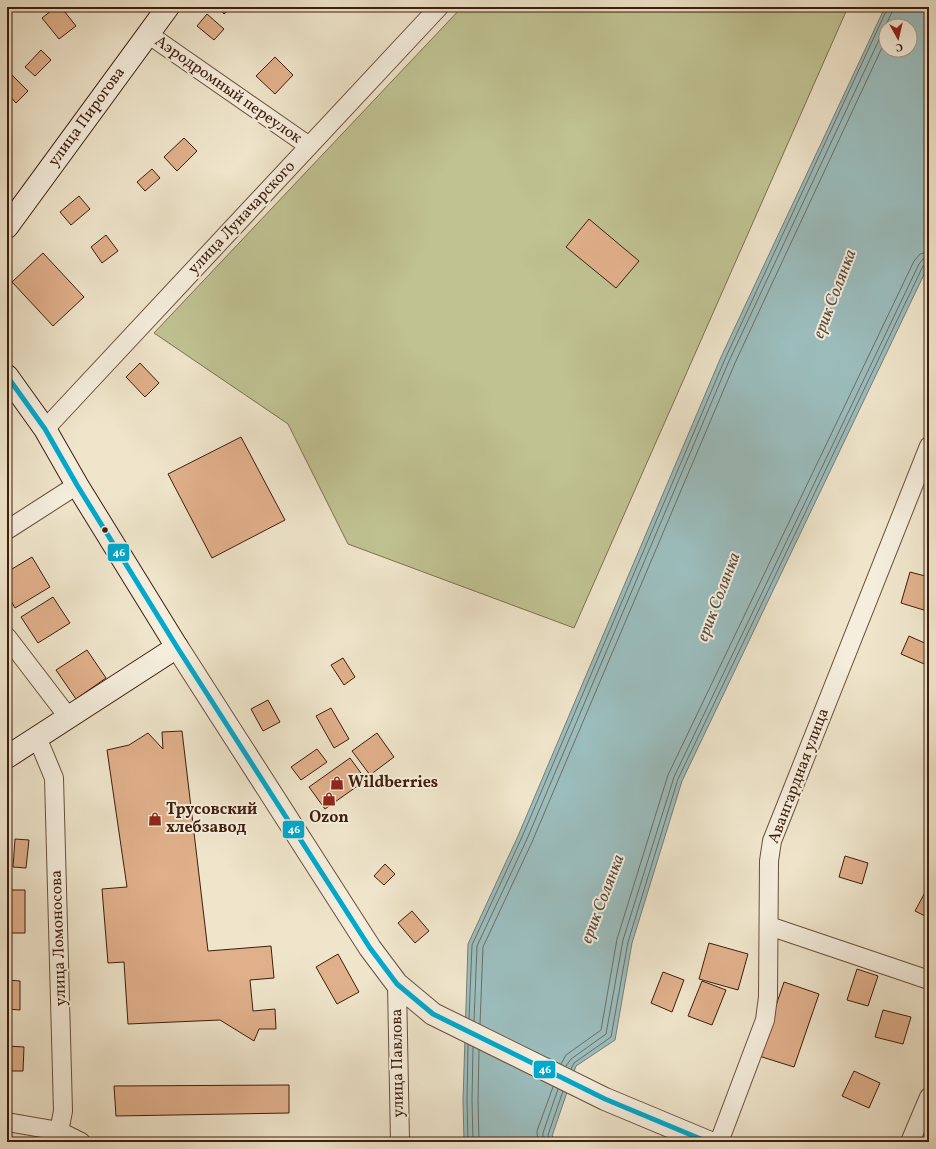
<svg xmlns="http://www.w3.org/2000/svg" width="936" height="1149" font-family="Vollkorn,serif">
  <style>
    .green { fill: #c0c292; stroke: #7f704e }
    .water { fill: #9bbdbd; stroke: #767d76; fill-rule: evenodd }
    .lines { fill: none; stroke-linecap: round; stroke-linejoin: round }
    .shore { stroke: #6c6d64; stroke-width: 1 }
    .building { fill: #e0b08b; stroke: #3e1d0b }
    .minor-casing { stroke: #6a4f3b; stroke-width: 20 }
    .tertiary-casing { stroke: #6a4f3b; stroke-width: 24 }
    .secondary-casing { stroke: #3e1d0b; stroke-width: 24 }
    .minor { stroke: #f5eedd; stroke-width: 18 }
    .tertiary { stroke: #f5eedd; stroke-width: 22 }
    .secondary { stroke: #f5eedd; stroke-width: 22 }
    .bus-1-casing { stroke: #f5eedd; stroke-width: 8 }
    .bus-1 { stroke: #00a9ce; stroke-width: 5 }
    .bus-dot { fill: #3e1d0b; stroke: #f5eedd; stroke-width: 1.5 }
    .labels { text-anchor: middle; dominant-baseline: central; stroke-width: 4; stroke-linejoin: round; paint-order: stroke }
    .street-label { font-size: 16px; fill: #3e1d0b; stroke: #f5eedd }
    .poi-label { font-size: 16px; font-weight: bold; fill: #3e1d0b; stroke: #f5eedd; text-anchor: start }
    .water-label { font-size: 17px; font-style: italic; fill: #5a4d40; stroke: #f5eedd }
    .line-badge { stroke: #f5eedd; stroke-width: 1.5 }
    .badge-label { font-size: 11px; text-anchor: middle; font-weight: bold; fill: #fff }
  </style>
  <rect width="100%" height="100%" fill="#efe5cb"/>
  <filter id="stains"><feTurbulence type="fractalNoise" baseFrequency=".005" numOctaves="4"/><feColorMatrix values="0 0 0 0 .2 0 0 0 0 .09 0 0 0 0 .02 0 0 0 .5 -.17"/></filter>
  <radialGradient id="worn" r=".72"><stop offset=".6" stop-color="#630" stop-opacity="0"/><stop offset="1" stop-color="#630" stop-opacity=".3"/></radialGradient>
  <!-- green -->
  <path class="green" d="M462,7H848L574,628L348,544L288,424L154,333Z"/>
  <!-- water -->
  <path class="water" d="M885,7H929V264L682,781L632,943L615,1040L576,1066L552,1136L558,1142H464L463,1100L468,944L518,836L721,357ZM886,26H910V50H886Z"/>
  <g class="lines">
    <!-- shore -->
    <path class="shore" d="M469,1019L472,945L522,837L725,359L888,7
      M474,1021L477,946L527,839L729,361L892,12L893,7
      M480,1024L483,947L532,842L735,363L886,39
      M561,1064L566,1055L601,1030L617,939L668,775L914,261L920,254L929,252
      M566,1066L571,1059L606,1034L623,940L674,777L919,264L923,259L929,258
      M571,1069L574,1063L611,1037L628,942L678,779L923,266L926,264L929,263
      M468,1142L467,1100L468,1045
      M473,1142L472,1100L473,1047
      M479,1142L478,1100L479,1050
      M538,1142L537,1131L553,1087
      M545,1142L543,1138V1133L558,1089
      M553,1142L549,1138L548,1135L563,1091"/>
  </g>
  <!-- building -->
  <path class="building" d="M56,7H61L76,26L59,39L42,18Z
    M219,7H232L224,14Z
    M207,14L224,29L214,40L197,26Z
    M41,50L51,60L35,76L25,67Z
    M275,57L293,75L275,94L256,76Z
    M12,75L28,91L16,103L7,93V80Z
    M184,138L197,151L177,171L164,157Z
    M152,169L160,178L145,191L137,182Z
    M79,196L90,209L71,225L60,212Z
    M589,219L639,261L616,288L566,247Z
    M106,235L118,251L102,263L91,247Z
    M43,253L84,297L53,326L12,282Z
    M140,363L159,383L145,397L126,377Z
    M241,437L285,520L212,558L168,474Z
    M32,557L50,587L15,608L7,594V572Z
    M910,572L929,577V603L927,611L901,603Z
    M53,597L70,623L38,643L21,617Z
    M909,636L929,645V666L901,654Z
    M87,650L106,678L76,699L56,670Z
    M343,658L355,677L344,685L331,665Z
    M268,700L280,722L263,731L251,709Z
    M331,708L349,739L334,748L316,716Z
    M182,731L208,951L271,946L274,978L250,980L253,1011L275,1009L276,1029H259L254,1041L220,1020L128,1024L124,962L108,963L102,889L127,887L107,750L129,745L148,733L163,749L162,732Z
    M377,733L394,757L370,775L352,751Z
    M317,749L327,762L301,780L291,767Z
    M350,758L366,780L325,809L309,787Z
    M15,839L29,840L26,868L13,867Z
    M845,856L868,863L862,884L839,877Z
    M385,864L395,874L384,885L374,876Z
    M929,885V918L915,911Z
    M7,890H25V933H7Z
    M412,911L429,931L415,943L398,923Z
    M709,943L748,954L738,990L699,979Z
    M338,954L359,992L337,1004L316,967Z
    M857,969L878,976L868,1006L847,1000Z
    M663,972L684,980L672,1012L651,1003Z
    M7,980L20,981V1010L7,1009Z
    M702,981L726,990L712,1025L688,1016Z
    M784,982L819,994L794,1067L759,1056Z
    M883,1010L911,1017L903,1044L875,1037Z
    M7,1046L24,1047L23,1071H7Z
    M854,1071L880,1083L869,1108L842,1096Z
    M289,1085V1113L116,1116L114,1086Z"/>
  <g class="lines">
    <!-- minor casing -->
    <g class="minor-casing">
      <path id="minor" d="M148,34L309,146
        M45,429L439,7
        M7,530L77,485
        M7,637L69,718
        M37,737L54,778L63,1111L57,1142
        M769,926L929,980
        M397,984L400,1142
        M7,1122L59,1131L81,1142
        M719,1142L765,1020L768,997L769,861L772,841L929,446
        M910,1142L929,1097"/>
    </g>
    <!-- tertiary casing -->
    <g class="tertiary-casing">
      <path id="tertiary" d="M177,647L370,948L397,984L433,1014L605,1099L708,1142"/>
    </g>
    <!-- secondary casing -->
    <g class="secondary-casing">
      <path id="secondary" d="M7,227L168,7
        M7,376L45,429L77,485L177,647L7,757"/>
    </g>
    <!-- minor -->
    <use href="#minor" class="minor"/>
    <!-- tertiary -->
    <use href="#tertiary" class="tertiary"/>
    <!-- secondary -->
    <use href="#secondary" class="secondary"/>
    <!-- bus-1 casing -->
    <g class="bus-1-casing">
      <path id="bus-1" d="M7,376L45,429L77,485L177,647L370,948L397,984L433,1014L605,1099L708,1142"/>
    </g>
    <!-- bus-1 -->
    <use href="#bus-1" class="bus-1"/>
  </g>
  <!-- icons -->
  <defs>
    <g id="shop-bare" transform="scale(1.08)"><path d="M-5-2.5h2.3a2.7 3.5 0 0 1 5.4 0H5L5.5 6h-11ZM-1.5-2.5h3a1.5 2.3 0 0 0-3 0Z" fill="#8f2418" stroke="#f5eedd" stroke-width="2.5" paint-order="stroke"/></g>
  </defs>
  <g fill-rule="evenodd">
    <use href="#shop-bare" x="337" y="783"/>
    <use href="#shop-bare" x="329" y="799"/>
    <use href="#shop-bare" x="155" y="819"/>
  </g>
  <!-- markers -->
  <circle class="bus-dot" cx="105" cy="530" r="3.5"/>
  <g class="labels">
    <!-- street labels -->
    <g class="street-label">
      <text transform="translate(228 90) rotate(35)">Аэродромный переулок</text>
      <text transform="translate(87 117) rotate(-54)">улица Пирогова</text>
      <text transform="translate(242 218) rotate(-47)">улица Луначарского</text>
      <text transform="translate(799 776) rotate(-69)">Авангардная улица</text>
      <text transform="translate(59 938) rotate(-92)">улица Ломоносова</text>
      <text transform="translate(398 1063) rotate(-91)">улица Павлова</text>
    </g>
    <!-- poi labels -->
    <g class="poi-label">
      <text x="348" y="783">Wildberries</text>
      <text x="166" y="810">Трусовский<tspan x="166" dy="18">хлебзавод</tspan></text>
      <text x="329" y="818" text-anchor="middle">Ozon</text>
    </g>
    <!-- water labels -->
    <g class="water-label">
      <text transform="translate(835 294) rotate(-69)">ерик Солянка</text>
      <text transform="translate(719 597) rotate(-69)">ерик Солянка</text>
      <text transform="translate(603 899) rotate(-69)">ерик Солянка</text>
    </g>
  </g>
  <g class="line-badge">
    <rect x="107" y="543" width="23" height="19" rx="4" fill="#00a9ce"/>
    <rect x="282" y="820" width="23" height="19" rx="4" fill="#00a9ce"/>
    <rect x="533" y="1060" width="23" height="19" rx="4" fill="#00a9ce"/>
  </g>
  <g class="badge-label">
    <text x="119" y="556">46</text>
    <text x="294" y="833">46</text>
    <text x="545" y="1073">46</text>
  </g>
  <!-- margin -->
  <rect width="936" height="1149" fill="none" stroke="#efe5cb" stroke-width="24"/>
  <rect x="8" y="8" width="920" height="1133" fill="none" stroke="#3e1d0b" stroke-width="2"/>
  <rect x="12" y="12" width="912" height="1125" fill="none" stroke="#3e1d0b"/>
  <!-- north arrow -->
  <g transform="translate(898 38) rotate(172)"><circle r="19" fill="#f5eedd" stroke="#ac9a89"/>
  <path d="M0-3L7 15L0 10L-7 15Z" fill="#8f2418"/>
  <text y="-6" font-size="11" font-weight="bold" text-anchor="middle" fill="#3e1d0b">С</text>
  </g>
  <rect width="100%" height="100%" filter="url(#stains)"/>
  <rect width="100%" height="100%" fill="url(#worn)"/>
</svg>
